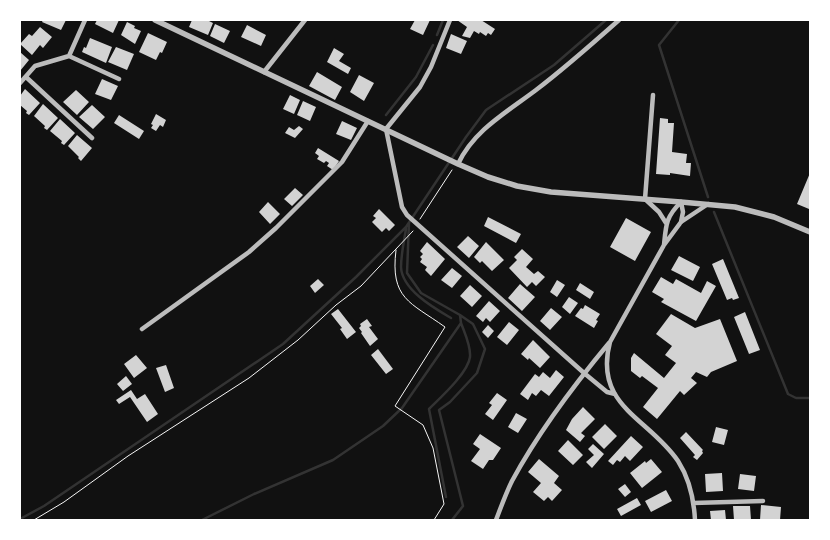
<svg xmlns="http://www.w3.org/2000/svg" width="830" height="540" font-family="Cabin,sans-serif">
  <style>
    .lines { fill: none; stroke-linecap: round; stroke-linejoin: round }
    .stream { stroke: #333; stroke-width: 2.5 }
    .building { fill: #d3d3d3 }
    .path { stroke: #f5f5f5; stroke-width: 1 }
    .minor { stroke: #bcbcbc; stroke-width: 4.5 }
    .tertiary { stroke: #bcbcbc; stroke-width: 5.5 }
  </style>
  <rect width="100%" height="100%" fill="#111"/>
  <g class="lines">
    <!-- stream -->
    <path class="stream" d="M679,20L659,45L708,197
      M437,35L443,20
      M386,115L416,77L433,45
      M714,212L788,394L796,398H810
      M406,229C404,241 401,255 401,267C402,290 434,308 451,318
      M446,497L429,409C440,398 468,373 470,357C471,346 465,334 461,323
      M20,519L44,506L283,344L356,277L406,227L466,137L486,110L554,65L606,20
      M202,520L254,494L333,460L383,426L402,408L461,323L460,315L421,293L407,273L409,223
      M452,520L463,506L439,410L450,402L477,373L485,349L473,324L460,315"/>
  </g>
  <!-- building -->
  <path class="building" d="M43,20H66L61,30L42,22Z
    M97,20H119L113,33L95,24Z
    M192,20H207L213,23L208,35L189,27Z
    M415,20H430L423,35L410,29Z
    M457,20H481L495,29L491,35L488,33L486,36L480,32L479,34L474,31L470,38L462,36L467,27Z
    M127,22L135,26L134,28L141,31L135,44L121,35Z
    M215,24L230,31L224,43L210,36Z
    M247,25L266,35L261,46L241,37Z
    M40,27L52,37L43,48L40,45L32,55L20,44L29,34L32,36Z
    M148,33L167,42L162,53L160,52L156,60L139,52Z
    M451,34L467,41L461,54L446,48Z
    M90,38L112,47L106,63L82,52L84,47L86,48Z
    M116,47L134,54L127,70L108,62Z
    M334,48L344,54L339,61L351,68L348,74L327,62Z
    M20,52L29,60L20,71Z
    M317,72L342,87L335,100L309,86Z
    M359,75L374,83L364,101L350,92Z
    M102,79L118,86L111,100L95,94Z
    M25,89L40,103L29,115L26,113L27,111L20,105V96Z
    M76,90L89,102L77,115L63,102Z
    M290,95L300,100L294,114L283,109Z
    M303,101L316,107L310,121L297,115Z
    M43,104L58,118L47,130L44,128L45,126L34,116Z
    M92,105L105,117L93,129L79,117Z
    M156,114L166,120L163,127L160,125L156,131L151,128L153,125L151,124Z
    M119,115L144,131L139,139L114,123Z
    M660,118L668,119V123H674L672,152L687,154L686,163H691L690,176L670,173V175L656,174Z
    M60,119L75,133L64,145L61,143L62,141L50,131Z
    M342,121L357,128L351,140L336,134Z
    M299,126L303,129L295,138L285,133L289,127L294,130Z
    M77,135L92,148L81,161L78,158L79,157L68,146Z
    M318,148L339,161L333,170L327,166L329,163L326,161L324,163L317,159L319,156L315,153Z
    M810,173V207L809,209L797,204Z
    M295,188L303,195L292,206L284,199Z
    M268,202L280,214L270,224L259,212Z
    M379,209L395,225L389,231L386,228L382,232L372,222L376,218L373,216Z
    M488,217L521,234L516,243L484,226Z
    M626,218L651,232L635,261L610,247Z
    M468,236L479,246L469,258L457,247Z
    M427,242L445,259L431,276L425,270L427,267L420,262L422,259L420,257L423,254L420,251Z
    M486,242L504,260L492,271L482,261L480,263L474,257Z
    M522,249L533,259L526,267L534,274L538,271L545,277L536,286L532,282L527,287L509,268L517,260L514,257Z
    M679,256L700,267L693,281L671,270Z
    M723,259L739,298L733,300L732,298L727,300L712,264Z
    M452,268L462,276L452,288L441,280Z
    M661,277L673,284L676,279L701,293L707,281L716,286L696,321L661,302L664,299L652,292Z
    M318,279L324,285L315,293L310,286Z
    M557,280L565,285L557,297L550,292Z
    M580,283L594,292L590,299L576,290Z
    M520,284L535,297L522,311L508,298Z
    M470,285L482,296L472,307L460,296Z
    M569,297L578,303L570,314L562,307Z
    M489,301L500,311L490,322L486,318L483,322L476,316Z
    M585,305L600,314L596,320L598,321L594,328L575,316L581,308L583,309Z
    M551,308L562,317L550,330L540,321Z
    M338,309L356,332L347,339L340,329L342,328L331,314Z
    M745,312L760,350L749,354L734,317Z
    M671,314L695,328L720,319L737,361L711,372L707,377L696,372L691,378L697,383L684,395L680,391L657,419L643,407L658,388L642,376L640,378L631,371V358L634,353L664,378L676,363L665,355L672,346L656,334Z
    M367,319L372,326L369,327L378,339L370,346L361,333L362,332L359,328L361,326L360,324Z
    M509,322L519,330L507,345L497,337Z
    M488,325L494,331L488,338L482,332Z
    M533,340L550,357L540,368L529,358L528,360L521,354Z
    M378,349L393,369L386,374L371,355Z
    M136,355L147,368L134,378L124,364Z
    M166,365L174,388L165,392L156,368Z
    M556,370L564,377L549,396L541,390L536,396L532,393L528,400L520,394L535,374L539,377L543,372L550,378Z
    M126,376L132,384L123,391L117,384Z
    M131,390L137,399L145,394L158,414L147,422L130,397L119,404L116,400Z
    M497,393L507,400L493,420L485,414L492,405L489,403Z
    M583,407L595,419L581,433L585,436L580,442L566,430L572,419Z
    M516,413L527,419L518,433L508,427Z
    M605,424L617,436L604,449L592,437Z
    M716,427L728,430L724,445L712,442Z
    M686,432L703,450L702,451L703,453L697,460L693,457L695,455L680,438Z
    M480,434L501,448L493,460H489L483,469L471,461L480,449L473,444Z
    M631,436L643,447L630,461L625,456L620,462L617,460L613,465L608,461Z
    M568,440L583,455L573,465L558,451Z
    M593,444L604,454L592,468L586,462L594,455L588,449Z
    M539,459L559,476L554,483L562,490L552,501L548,497L544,501L533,492L541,483L528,472Z
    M651,459L662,472L642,488L630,473L645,461L646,463Z
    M722,473L723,491L706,492L705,474Z
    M740,474L756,476L754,491L738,489Z
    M625,484L631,492L625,497L618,489Z
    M666,490L672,501L651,512L645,501Z
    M637,498L641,505L621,516L617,509Z
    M761,505L781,507L780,520H760Z
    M733,506H750L751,520H734Z
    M725,510L726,520H711L710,511Z"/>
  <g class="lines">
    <!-- path -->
    <path class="path" d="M420,219L452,170
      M396,250C390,299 410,302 445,327L395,406L423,425L433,448L444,504L434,520
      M34,520L64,502L128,456L249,378L298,340L336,305L361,286L413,231"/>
    <!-- minor -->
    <path class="minor" d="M450,20L431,67L420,87L386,129L402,207L407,215L584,373L607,392L615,394
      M69,56L119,79
      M264,72L305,20
      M26,77L92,138
      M20,83L35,66L69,56L85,20
      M653,95L645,199L659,212L666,223
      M458,164C474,130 507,112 536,90C565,68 592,44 619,20
      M681,202L683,212L681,222
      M664,245C666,224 666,217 681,202
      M142,329L249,252L276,228L342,162L368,121
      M693,503L763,501
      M496,520C501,507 506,493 512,481C538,433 574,385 609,343
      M695,520C694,501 689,478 678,461C649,418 593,406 610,342L664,245L681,222L708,204"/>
    <!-- tertiary -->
    <path class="tertiary" d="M155,20L458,164L488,177L517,186L551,192L681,202L735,207L774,217L810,232"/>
  </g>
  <!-- border -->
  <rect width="830" height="540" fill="none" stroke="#ffffff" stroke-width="42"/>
</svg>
